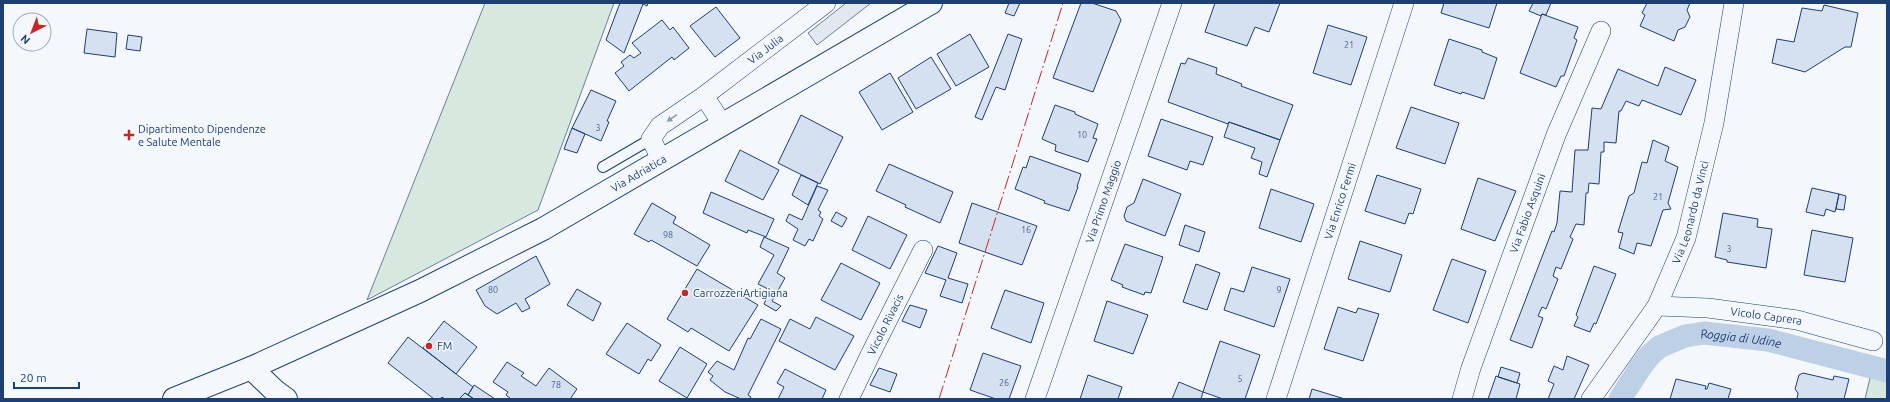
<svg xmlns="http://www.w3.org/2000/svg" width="1890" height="402" font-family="Ubuntu,sans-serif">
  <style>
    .green { fill: #d7e8df; stroke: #687fa3 }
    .parking { fill: #e3e8f0; stroke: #687fa3 }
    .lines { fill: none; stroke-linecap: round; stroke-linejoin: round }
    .canal { stroke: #bed0e5; stroke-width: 23 }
    .building { fill: #d5e0f0; stroke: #1d3f73 }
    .service-casing { stroke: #1d3f73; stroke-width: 12 }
    .minor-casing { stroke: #1d3f73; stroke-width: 20 }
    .tertiary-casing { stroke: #1d3f73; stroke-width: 24 }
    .primary-casing { stroke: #1d3f73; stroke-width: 24 }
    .service { stroke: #f4f7fb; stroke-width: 10 }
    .minor { stroke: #f4f7fb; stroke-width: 19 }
    .tertiary { stroke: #f4f7fb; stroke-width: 22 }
    .primary { stroke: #f4f7fb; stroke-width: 22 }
    .power { stroke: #c62828; stroke-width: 1; stroke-dasharray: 14 3 2 3; stroke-linecap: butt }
    .oneway { fill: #889bb7 }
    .poi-dot { fill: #c62828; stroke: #f4f7fb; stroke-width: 1.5 }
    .labels { text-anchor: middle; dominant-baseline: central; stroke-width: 3; stroke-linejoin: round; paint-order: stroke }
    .number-label { font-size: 9px; fill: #4b6792 }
    .street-label { font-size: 11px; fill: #1d3f73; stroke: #f4f7fb }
    .poi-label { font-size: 11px; fill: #1d3f73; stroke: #f4f7fb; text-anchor: start }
    .water-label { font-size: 12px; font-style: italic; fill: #1d3f73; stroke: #f4f7fb }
  </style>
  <rect width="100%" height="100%" fill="#f4f7fb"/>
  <!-- green -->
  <path class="green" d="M485,3H614L538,210L367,300Z
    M1871,374L1887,379V399H1865Z"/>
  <!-- parking -->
  <path class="parking" d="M846,3H871L817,45L808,33Z"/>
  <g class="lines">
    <!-- canal -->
    <path class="canal" id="s1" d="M1620,399L1640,368L1649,356L1659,347L1685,336L1704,333L1768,340L1887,371"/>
  </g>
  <!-- building -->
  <path class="building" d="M620,3H648L647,6L643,4L624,53L606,40Z
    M1009,3H1020L1014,16L1005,13Z
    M1081,3H1092L1116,11L1121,20L1093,92L1053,78Z
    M1215,3H1280L1269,32L1255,27L1247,46L1205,32Z
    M1444,3H1497L1489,28L1441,13Z
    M1533,3H1551L1546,15L1542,14L1541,16L1529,11Z
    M1647,3H1690L1687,10L1690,17L1685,27L1678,30L1674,41L1640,26L1645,15L1642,13Z
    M1824,5L1858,13L1851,47H1845L1805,72L1772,63L1777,39L1794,42L1802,8L1822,11Z
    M716,7L740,38L715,57L690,26Z
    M1542,14L1578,27L1574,38L1577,40L1564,76H1561L1556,87L1520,73Z
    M662,20L670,30L673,27L689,48L674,60L672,57L629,91L615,73L624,66L621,62L630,55L634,58L641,53L632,43Z
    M1328,25L1367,37L1351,85L1313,73Z
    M87,29L117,33L115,57L84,53Z
    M970,34L989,67L956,86L937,54Z
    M1008,34L1022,39L1005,90L996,87L982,120L975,117Z
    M128,35L142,37L140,51L126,49Z
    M1449,39L1482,50V52L1497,58L1484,99L1462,92L1461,94L1434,85Z
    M931,57L951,89L916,109L898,78Z
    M1188,58L1217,68L1216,74L1242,84L1241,86L1293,105L1280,140L1229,122L1228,124L1168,102L1181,63L1185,64Z
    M1665,67L1696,80L1681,115L1642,100L1639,106L1626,101L1621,111H1619L1616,143L1604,142V152H1601L1599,184L1589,183L1588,193H1586L1584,225L1576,224L1570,237L1573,239L1561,269L1556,267L1553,276L1558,279L1546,309L1542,307L1538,316L1543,318L1532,348L1510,340L1552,231L1554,232L1557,223L1560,191L1572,192L1575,150H1588L1592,108L1601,109L1618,69L1658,86Z
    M890,73L913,112L882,130L859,92Z
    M591,90L616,101L607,121L609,122L601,141L572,128Z
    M1055,105L1075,112V114L1098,124L1093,138L1097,139L1088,162L1055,151L1056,145L1042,139Z
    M1411,107L1459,123L1445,164L1396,148Z
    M801,115L843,137L820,184L778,163Z
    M1161,119L1213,137L1203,165L1190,161L1187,170L1148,156Z
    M1229,122L1280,140L1267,177L1259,174L1262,162L1251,158L1255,148L1224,137Z
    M572,128L585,134L577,153L564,149Z
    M1653,140L1669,147L1665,161L1678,167L1668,203L1671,209L1663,210L1651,246L1637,243L1634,254L1619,248L1623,233L1618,232L1629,196L1634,193L1642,162L1647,163Z
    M740,150L779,170L763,200L725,181Z
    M1030,156L1081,174L1077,187H1078L1069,211L1044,203L1045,201L1015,189L1023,167L1026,168Z
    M889,164L953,192L940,223L905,207L906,205L876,191Z
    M801,175L818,183L808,205L792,195Z
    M1377,175L1421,189L1413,214L1409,213L1405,224L1365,211Z
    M1478,178L1516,191L1495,241L1461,229Z
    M1143,179L1181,194L1165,236L1126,221L1124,216L1127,207L1134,203Z
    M817,186L828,190L818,210L821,212L819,216L823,219L813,241L809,239L805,246L793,240L798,229L786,221L789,214L802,220Z
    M1812,188L1839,194L1835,212L1826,209L1824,216L1806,212Z
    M1271,189L1314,204L1301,242L1259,228Z
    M711,192L774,219L766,237L748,230L747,233L703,213Z
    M1839,194L1846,196L1844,210L1836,209Z
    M652,203L676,217L673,223L710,245L697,266L651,240L649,242L634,234Z
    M972,203L1037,226L1022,265L959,243Z
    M836,212L847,218L842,227L831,221Z
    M1723,213L1758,219L1757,227L1772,229L1766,268L1727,262V260L1715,257Z
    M868,216L907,235L890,269L852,250Z
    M1185,225L1205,232L1199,252L1179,245Z
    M1812,230L1853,238L1845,282L1804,275Z
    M764,237L789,248L777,273L785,278L772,301L781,306L776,311L764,304L770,290L758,284L774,255L760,247Z
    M1360,241L1402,255L1390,292L1348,279Z
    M1125,244L1163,257L1151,293L1145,292L1144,295L1122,287L1123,285L1111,280Z
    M938,246L957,253L948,278L968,284L962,303L940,296L946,280L925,273Z
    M536,256L550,284L525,299L530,308L522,312L516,303L497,314L485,306L476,290Z
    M1452,259L1486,271L1468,323L1433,310Z
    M841,263L880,283L861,320L821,300Z
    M1196,264L1220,273L1207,310L1183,302Z
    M1594,266L1616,274L1596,324L1594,323L1590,332L1574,326L1578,317L1576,315Z
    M1252,267L1290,279L1274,327L1224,310L1231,288L1244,292Z
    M697,269L758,305L729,351L691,328L688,332L667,319Z
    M577,289L601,303L593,321L567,305Z
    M1005,290L1044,303L1031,343L991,328Z
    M1107,301L1148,315L1133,354L1094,341Z
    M910,305L927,310L920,328L902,321Z
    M1338,307L1356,313L1358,308L1379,314L1363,361L1324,349Z
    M816,317L854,336L835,370L779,341L790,319L810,329Z
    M761,319L781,329L748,395L751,397L750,399H741L725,392L710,380L713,376L708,372L717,361L734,370L748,338L750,339Z
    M444,321L477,347L456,374L423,348Z
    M627,323L661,345L651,361L648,359L639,374L606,354Z
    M408,337L473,387L468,395L465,393L459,399H445L442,397L440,399H434L388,363Z
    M1220,341L1260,355L1245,399H1223L1203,392Z
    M680,347L707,364L687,398L659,381Z
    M983,353L1021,366L1009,399H996L970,390Z
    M1567,356L1589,365L1574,399H1548L1554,384L1548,381L1554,366L1563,370Z
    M507,362L524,373L521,376L536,386L549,368L577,389L570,399H511L506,395L508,392L493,382Z
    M1501,367L1520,373L1517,383L1498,377Z
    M879,368L897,374L890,392L870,385Z
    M785,369L826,390L822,399H778L784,387L777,383Z
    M1803,373L1833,380L1834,376L1849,379L1844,399H1797L1798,393L1795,389L1799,375Z
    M1088,375L1122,387L1118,399H1080Z
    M1496,376L1520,384L1516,399H1488Z
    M1676,379L1706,386L1705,389H1707L1709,383L1731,389L1728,399H1670Z
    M1179,382L1203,392L1201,399H1172Z
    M474,385L495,399H474L468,395Z
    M1312,389L1345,399H1309Z
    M465,393L474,399H459Z"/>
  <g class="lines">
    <!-- service casing -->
    <g class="service-casing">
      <path id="service" d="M603,167L651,139"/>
    </g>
    <!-- minor casing -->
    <g class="minor-casing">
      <g id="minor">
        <path d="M704,96L723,125"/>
        <path id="s2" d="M662,161L651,139L660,126L704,96L826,3"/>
        <path id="s3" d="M1657,306L1708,308L1797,320L1873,341"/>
        <path id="s4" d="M849,399L871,353L923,250"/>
        <path id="s5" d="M1035,399L1172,3"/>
        <path id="s6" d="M1276,399L1404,3"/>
        <path id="s7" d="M1462,399L1471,368L1556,135L1601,31"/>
        <path id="s8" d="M1591,399L1657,306L1686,238L1714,123L1734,3"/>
      </g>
    </g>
    <!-- tertiary casing -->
    <g class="tertiary-casing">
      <path id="tertiary" d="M251,368L275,391L286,399"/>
    </g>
    <!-- primary casing -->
    <g class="primary-casing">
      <g id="primary">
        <path id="s9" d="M174,399L251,368L420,291L543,229L931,3"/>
      </g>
    </g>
    <!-- service -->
    <use href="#service" class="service"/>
    <!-- minor -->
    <use href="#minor" class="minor"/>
    <!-- tertiary -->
    <use href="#tertiary" class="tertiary"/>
    <!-- primary -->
    <use href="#primary" class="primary"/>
    <!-- power -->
    <path class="power" d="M939,399L1063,3"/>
  </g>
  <!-- one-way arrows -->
  <defs><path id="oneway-solid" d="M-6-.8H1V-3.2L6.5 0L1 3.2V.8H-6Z"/></defs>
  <use class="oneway" href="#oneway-solid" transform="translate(672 118) rotate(146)"/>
  <!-- markers -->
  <g class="poi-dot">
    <path d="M127 129h4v4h4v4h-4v4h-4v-4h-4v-4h4z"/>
    <circle cx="685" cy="293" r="4"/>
    <circle cx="429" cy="346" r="4"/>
  </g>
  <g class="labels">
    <!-- number labels -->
    <g class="number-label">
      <text x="1349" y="45">21</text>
      <text x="598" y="128">3</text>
      <text x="1082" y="135">10</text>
      <text x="1658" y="197">21</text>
      <text x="1026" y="230">16</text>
      <text x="668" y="235">98</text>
      <text x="1729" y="249">3</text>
      <text x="493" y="290">80</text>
      <text x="1279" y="290">9</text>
      <text x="1240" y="379">5</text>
      <text x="1004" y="383">26</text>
      <text x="556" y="385">78</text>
    </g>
    <!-- street labels -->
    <g class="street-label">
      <text stroke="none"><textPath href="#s2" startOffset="171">Via Julia</textPath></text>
      <text stroke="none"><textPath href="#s9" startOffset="517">Via Adriatica</textPath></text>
      <text stroke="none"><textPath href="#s5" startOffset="209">Via Primo Maggio</textPath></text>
      <text stroke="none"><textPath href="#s6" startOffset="208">Via Enrico Fermi</textPath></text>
      <text stroke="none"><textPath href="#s8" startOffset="214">Via Leonardo da Vinci</textPath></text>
      <text stroke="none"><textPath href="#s7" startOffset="197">Via Fabio Asquini</textPath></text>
      <text stroke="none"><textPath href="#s3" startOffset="110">Vicolo Caprera</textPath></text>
      <text stroke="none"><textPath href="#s4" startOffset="83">Vicolo Rivacis</textPath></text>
    </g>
    <!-- poi labels -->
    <g class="poi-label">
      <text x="138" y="129">Dipartimento Dipendenze<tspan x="138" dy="13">e Salute Mentale</tspan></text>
      <text x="693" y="293">CarrozzeriArtigiana</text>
      <text x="437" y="346">FM</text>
    </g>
    <!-- water labels -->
    <g class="water-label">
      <text stroke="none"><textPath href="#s1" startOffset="150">Roggia di Udine</textPath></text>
    </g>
  </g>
  <!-- border -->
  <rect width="1890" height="402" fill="none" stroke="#1d3f73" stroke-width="8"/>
  <!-- north arrow -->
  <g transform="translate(32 32) rotate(222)"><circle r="19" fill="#f4f7fb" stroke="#9eadc5"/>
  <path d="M0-3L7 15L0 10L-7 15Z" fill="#c62828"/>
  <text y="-6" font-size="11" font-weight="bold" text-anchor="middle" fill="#1d3f73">N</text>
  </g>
  <!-- scale -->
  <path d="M14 382v6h65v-6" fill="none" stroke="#1d3f73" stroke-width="2"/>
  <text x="20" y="382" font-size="12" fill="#1d3f73" stroke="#f4f7fb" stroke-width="3" paint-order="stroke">20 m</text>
</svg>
